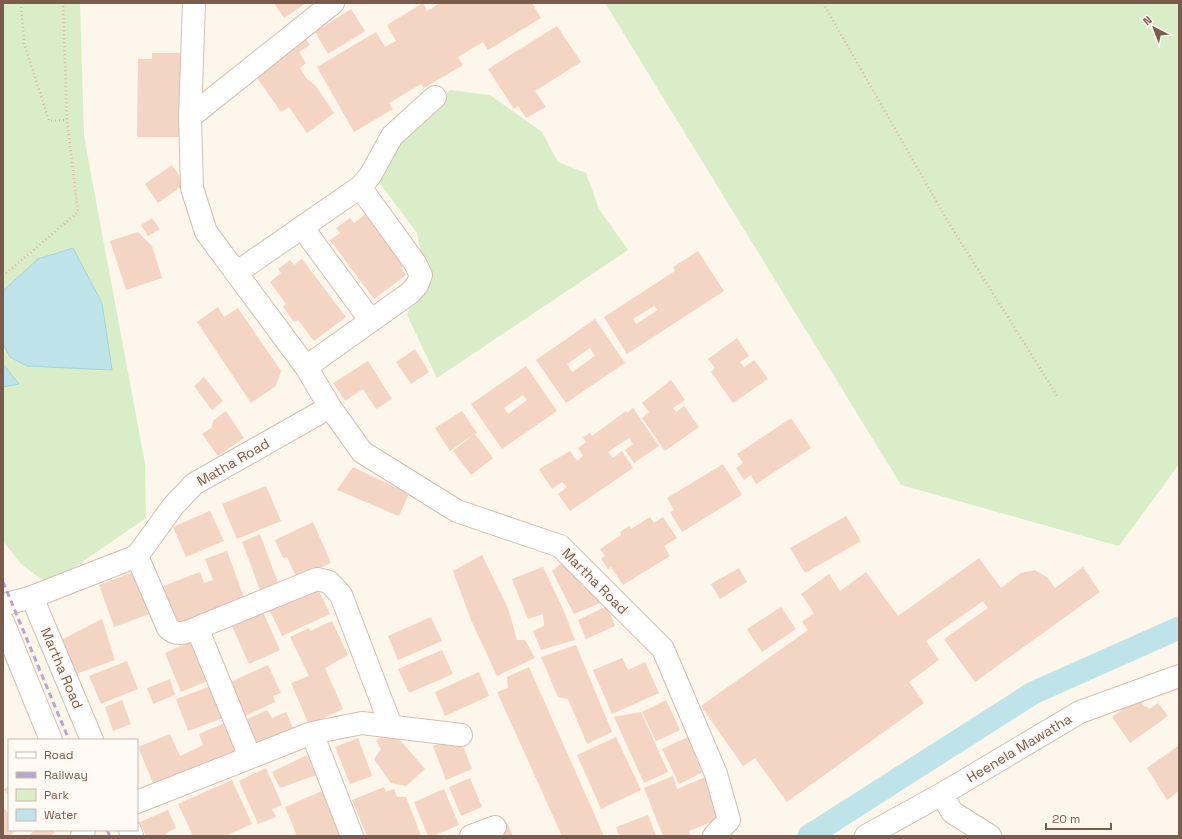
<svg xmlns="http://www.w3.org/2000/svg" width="1182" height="839" font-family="'Space Grotesk',sans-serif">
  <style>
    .green { fill: #d8edc8 }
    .water { fill: #bee4e9; stroke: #a3d4db }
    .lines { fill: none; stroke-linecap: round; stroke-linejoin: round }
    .canal { stroke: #bee4e9; stroke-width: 23 }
    .building { fill: #f4d4c2; fill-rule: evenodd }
    .minor-casing { stroke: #d4bfb2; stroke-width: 24 }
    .path { stroke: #dab7a3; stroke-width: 2.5; stroke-dasharray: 1 3; stroke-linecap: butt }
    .minor { stroke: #fff; stroke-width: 22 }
    .rail { stroke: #b8a7ca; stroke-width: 3; stroke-dasharray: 6 4; stroke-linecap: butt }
    .labels { text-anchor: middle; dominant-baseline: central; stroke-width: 3.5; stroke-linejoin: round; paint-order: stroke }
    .street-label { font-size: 14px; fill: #7b5b4c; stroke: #fffaf3 }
  </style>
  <rect width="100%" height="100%" fill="#fdf6eb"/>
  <!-- green -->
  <path class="green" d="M3,3H80L84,136L145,464L146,518L49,585L21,564L3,541Z
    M605,3H1179V464L1119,546L901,485Z
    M450,90L490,95L542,132L558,162L586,173L599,209L628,250L437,378L407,315L425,273L417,233L373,174L399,131Z"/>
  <!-- water -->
  <path class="water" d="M73,248L102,303L112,370L27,366L10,357L3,344V291L38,259Z
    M3,364L19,384L3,387Z"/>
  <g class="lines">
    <!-- canal -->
    <path class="canal" d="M809,836L1033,693L1179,628"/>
  </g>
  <!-- building -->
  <path class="building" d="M274,3H306L284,18Z
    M423,3L427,11L440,3H532L541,18L488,50L483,42L458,57L463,65L424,88L421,84L389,103L393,109L354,132L317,67L376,32L385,47L396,41L387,25Z
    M351,9L365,31L328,54L315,32Z
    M557,26L581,62L535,91L546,107L526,118L518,106L514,109L488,69Z
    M303,35L310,45L299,52L306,63L300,68L307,79L316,86L334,113L307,133L289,107L281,112L252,71Z
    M152,53H183V137H137L138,59H152Z
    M172,165L185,184L158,203L145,184Z
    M368,212L407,264L401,268L406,275L374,299L330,240L340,233L336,228L350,218L354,223Z
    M152,218L160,229L148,236L141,225Z
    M138,232L152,246L162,278L126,290L110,241Z
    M698,251L724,291L627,354L604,317L675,271L673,267ZM654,306L658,310L636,324L633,319Z
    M302,259L346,317L314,341L298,320L294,322L283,307L286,304L270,282L281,273L278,269L290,260L294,265Z
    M218,307L224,317L238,308L281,371L276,386L251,403L197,322Z
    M595,319L625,363L566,403L536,360ZM590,348L595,356L572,372L567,364Z
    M737,338L749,356L740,362L744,367L754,360L768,379L733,403L711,372L715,368L708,359Z
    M415,349L429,372L411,384L396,362Z
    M368,361L392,399L376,409L363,389L345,401L333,383Z
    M526,366L557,411L502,449L471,404ZM523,395L527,400L508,414L504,408Z
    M204,377L223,401L212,410L194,386Z
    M671,380L685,400L673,408L676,412L684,406L699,427L665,451L642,418L649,412L642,403Z
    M633,408L659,446L634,463L625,450L633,444L629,438L608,452L613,458L622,451L633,468L570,511L558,494L567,487L562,482L552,489L539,469L570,451L577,461L583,456L578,448L586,442L583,437L590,433L592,436L626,411L627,413Z
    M226,411L244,438L218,456L202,434L211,428L214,420Z
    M462,411L477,433L475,434L493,458L471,475L453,451L473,435L450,451L435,428Z
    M791,418L811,448L756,484L751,475L744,480L736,468L743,463L737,454Z
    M723,464L742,495L682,532L670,512L674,510L667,498Z
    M353,467L409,494L399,516L337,490Z
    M266,486L281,521L237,539L222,504Z
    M210,511L224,541L186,557L173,527Z
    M846,516L861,541L805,573L790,548Z
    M650,517L654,523L663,517L677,538L664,546L670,556L623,585L611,567L608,569L601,559L605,556L600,549L621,535L620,532L629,526L631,529Z
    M313,522L331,563L297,579L287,557L283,558L275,540Z
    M260,534L278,583L260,590L242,542Z
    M227,551L246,603L176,629L161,587L200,572L204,583L213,580L205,559Z
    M482,555L508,608L517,640H525L535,658L497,676L471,620L453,571Z
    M979,558L1001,588L1021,573L1035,570L1048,578L1055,588L1083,567L1100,592L975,682L944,639L988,608L983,601L926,641L939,660L909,682L924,703L787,802L755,758L743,766L701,706L808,630L802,622L814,613L801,594L829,574L840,591L866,572L898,616Z
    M564,561L583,587L599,591L603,602L574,614L552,571Z
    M543,567L563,609L575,640L541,650L533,631L544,626L543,614L528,619L512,579Z
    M739,568L747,582L720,599L711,584Z
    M137,571L152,613L114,627L99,585Z
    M318,589L330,614L282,636L270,611Z
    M607,606L615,626L586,639L578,620Z
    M781,607L796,629L762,652L747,629Z
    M262,610L280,650L249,664L231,624Z
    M431,617L442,641L398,660L388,636Z
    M102,619L115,660L73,675L61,640Z
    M332,621L348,655L325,668L343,709L309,725L291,683L309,676L290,637L309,628L310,631Z
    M194,640L210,680L181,692L165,653Z
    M576,645L612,732L587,744L568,699L558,697L541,657Z
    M442,650L453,674L409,693L398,669Z
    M622,658L628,670L645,662L659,693L612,714L593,670Z
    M127,661L138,689L101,704L89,676Z
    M268,665L281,693L273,696L275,702L241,718L226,684Z
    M529,667L604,836H562L497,692L508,688L507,677Z
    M479,672L489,696L445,716L435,692Z
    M170,679L175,695L153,704L147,688Z
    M214,685L226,717L188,731L176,699Z
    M1138,698L1145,707L1147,706L1149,709L1158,703L1168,716L1130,743L1112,717Z
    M122,700L131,724L113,731L105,707Z
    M666,700L680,730L656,741L642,712Z
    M267,710L272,718L286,712L293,728L254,746L245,720Z
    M641,712L668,772L644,783L614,717Z
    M234,719L249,753L156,790L138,747L170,734L180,756L203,745L199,734Z
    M395,731L399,739L425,769L406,786L391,783L374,759L381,749L376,740Z
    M696,733L706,753L696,758L702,773L679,784L662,749Z
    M459,736L472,769L446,780L433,746Z
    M616,737L641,790L601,809L577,755Z
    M358,738L372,776L350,784L335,747Z
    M1178,746L1179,791L1167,800L1147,768Z
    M307,755L316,775L280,788L272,772Z
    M266,768L282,805L272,809L276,817L258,824L239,781Z
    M710,775L726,816L689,831L691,836H663L644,788L673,776L677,789Z
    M470,778L482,807L461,816L449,787Z
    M232,780L252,824L225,836H193L178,804Z
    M9,785V796L4,790Z
    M384,787L386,792L394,789L397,797H406L421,836H367L352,800Z
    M444,789L459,825L433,836H428L414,802Z
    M322,791L341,836H297L285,807Z
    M3,807L9,814V830H16L10,836H3Z
    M168,810L176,828L166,833L167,836H146L140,822Z
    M648,815L656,836H619L616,827Z
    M507,823L513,836H481Z
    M35,830H54L55,832L51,836H28Z"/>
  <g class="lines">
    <!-- minor casing -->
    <g class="minor-casing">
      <path id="minor" d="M194,3L190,117L192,188L206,232L306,367L330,407L362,452L457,511L560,546L663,649L716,774L729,820L714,836
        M190,117L333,3
        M302,227L371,321
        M236,273L360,187L370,176L392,136L435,97
        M306,367L410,293L417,285L421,275L415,263L360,187
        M137,556L168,628C177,637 187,632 197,628L317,579L329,582L341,595L391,726
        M32,597L92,740
        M3,605L32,597L137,556L174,505L194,484L330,407
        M3,622L51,740
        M197,628L250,757
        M312,733L362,723L461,735
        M942,794L952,812L990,836
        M137,802L312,733L352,836
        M130,830L132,836
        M82,836L84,830
        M471,836L495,827
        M866,836L942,794L1080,712L1179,676"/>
    </g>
    <!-- path -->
    <path class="path" d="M21,3L24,43L49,121L67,120
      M823,3L950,225L1058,397
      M3,276L78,212L67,120L63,3"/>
    <!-- minor -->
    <use href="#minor" class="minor"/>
    <!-- rail -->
    <path class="rail" d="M3,582L69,740
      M107,830L110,836"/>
  </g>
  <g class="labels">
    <!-- street labels -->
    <g class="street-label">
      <text transform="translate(233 462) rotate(-30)">Matha Road</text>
      <text transform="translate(595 581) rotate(45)">Martha Road</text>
      <text transform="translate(62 668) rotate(67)">Martha Road</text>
      <text transform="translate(1019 748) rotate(-31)">Heenela Mawatha</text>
    </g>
  </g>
  <!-- border -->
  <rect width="1182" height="839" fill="none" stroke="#7b5b4c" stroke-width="8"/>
  <!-- legend -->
  <rect x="8" y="739" width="130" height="92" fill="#fffaf3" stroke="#cabab0"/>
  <rect x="16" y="752" width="20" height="6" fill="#ffffff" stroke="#cabab0"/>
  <text x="44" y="759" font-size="12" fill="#7b5b4c">Road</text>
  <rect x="16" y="772" width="20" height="6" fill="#b8a7ca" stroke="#cabab0"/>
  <text x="44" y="779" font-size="12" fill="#7b5b4c">Railway</text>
  <rect x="16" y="789" width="20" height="12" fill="#d8edc8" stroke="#cabab0"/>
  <text x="44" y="799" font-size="12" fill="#7b5b4c">Park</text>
  <rect x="16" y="809" width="20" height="12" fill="#bee4e9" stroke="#cabab0"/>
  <text x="44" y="819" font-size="12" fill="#7b5b4c">Water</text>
  <!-- north arrow -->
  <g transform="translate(1154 28) rotate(318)" stroke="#fffaf3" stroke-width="3" paint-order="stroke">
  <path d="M0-3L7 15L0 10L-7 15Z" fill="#7b5b4c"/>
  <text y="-6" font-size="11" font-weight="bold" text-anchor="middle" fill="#7b5b4c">N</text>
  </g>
  <!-- scale -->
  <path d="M1046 823v6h65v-6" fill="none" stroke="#7b5b4c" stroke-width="2"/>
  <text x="1052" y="823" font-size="12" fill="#7b5b4c" stroke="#fffaf3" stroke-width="3" paint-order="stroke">20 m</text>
</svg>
